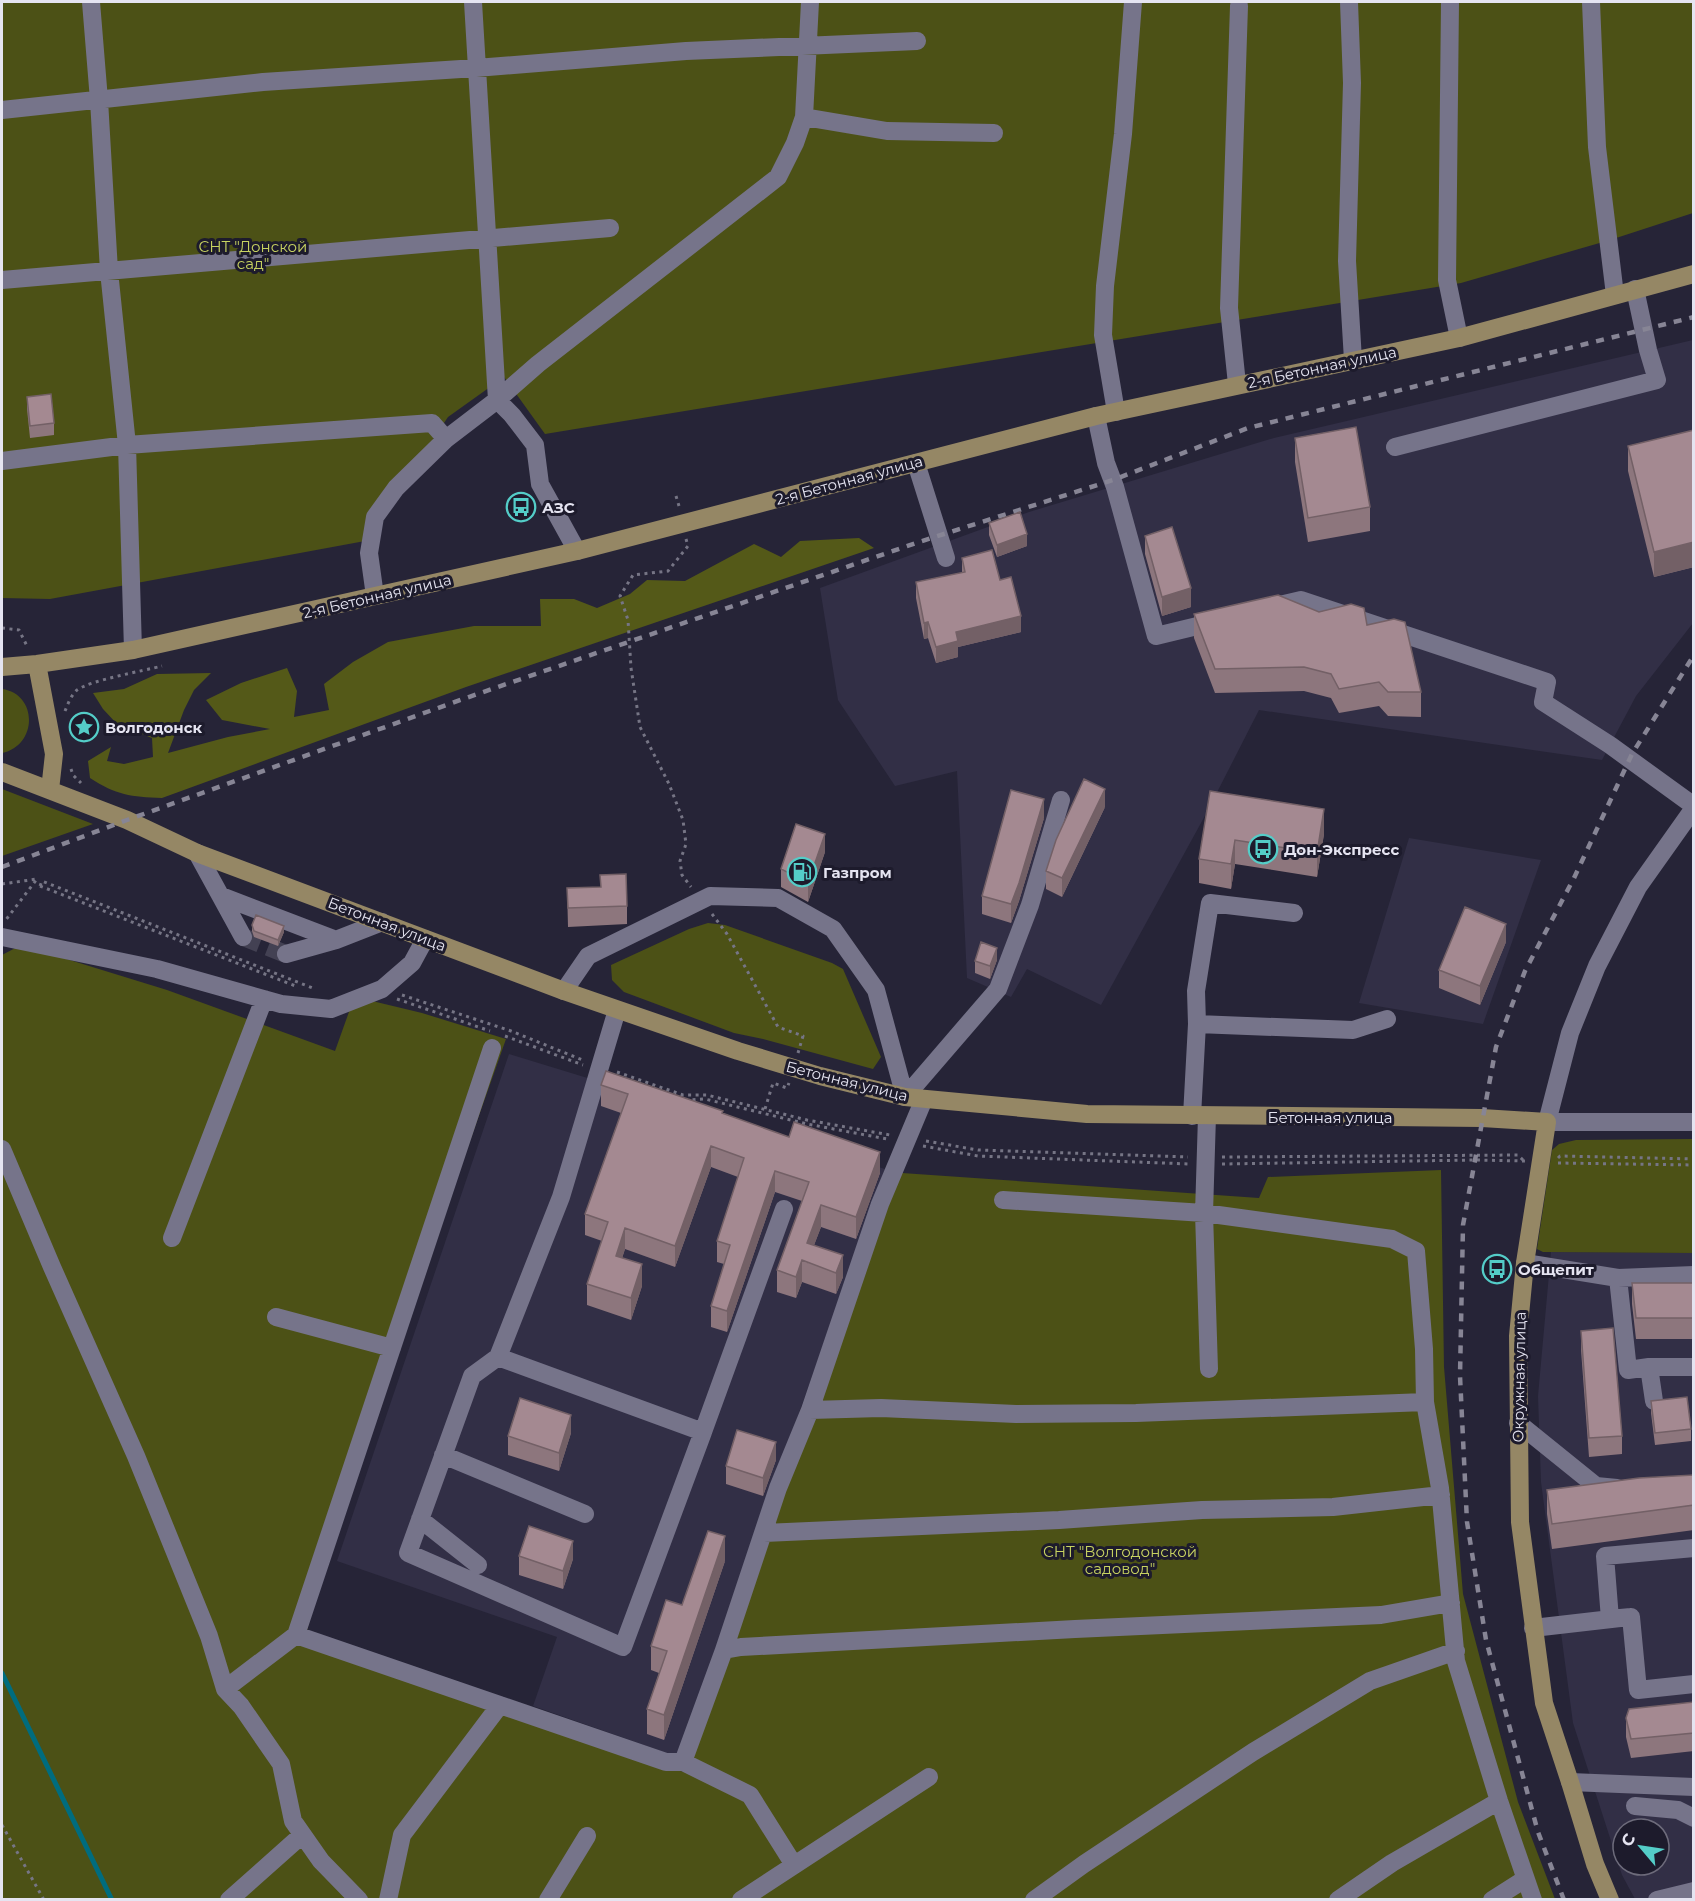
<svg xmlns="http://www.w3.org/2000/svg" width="1695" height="1901" font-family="Montserrat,sans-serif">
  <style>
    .built { fill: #322f46; fill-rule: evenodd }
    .green { fill: #4c5116 }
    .forest { fill: #545918 }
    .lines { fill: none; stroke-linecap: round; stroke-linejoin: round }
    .stream { stroke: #006c7e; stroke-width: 5 }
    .minor-tunnel { stroke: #434153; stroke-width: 18; stroke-dasharray: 18 9; stroke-linecap: butt }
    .path { stroke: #767585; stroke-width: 3; stroke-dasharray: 3 4.5; stroke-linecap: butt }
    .minor { stroke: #76748a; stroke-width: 18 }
    .major { stroke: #958765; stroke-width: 18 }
    .rail { stroke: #878595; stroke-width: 4.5; stroke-dasharray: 8 8; stroke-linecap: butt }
    .wall { fill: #8d767d }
    .shaded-wall { fill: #736066 }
    .building { fill: #a48991; stroke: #736066; stroke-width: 1.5 }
    .labels { text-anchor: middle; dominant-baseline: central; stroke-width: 6; stroke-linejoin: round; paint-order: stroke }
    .park-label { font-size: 15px; fill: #c8d361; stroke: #1d1b2c }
    .street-label { font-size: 15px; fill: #e5e4f1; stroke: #1d1b2c }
    .poi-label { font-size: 15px; font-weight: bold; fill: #e5e4f1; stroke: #1d1b2c; text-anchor: start }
  </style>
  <rect width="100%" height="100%" fill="#262437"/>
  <!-- built -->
  <path class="built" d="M1693,340V623L1636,696L1602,760L1259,710L1207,812L1101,1005L1027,969L1011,997L967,978L957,771L895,786L838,700L820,588L1029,512L1274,438Z
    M1409,838L1541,860L1483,1024L1359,1003Z
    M509,1054L885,1169L678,1757L533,1706L557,1637L337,1561Z
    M1551,1252L1693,1253V1899H1635L1622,1875L1573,1723L1541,1482L1538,1396ZM1623,1829H1659V1865H1623Z"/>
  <!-- green -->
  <path class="green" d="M2,2H1693V213L1610,240L1461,283L545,434L504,377L448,417L365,541L50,599L2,598Z
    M2,689C38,694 38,745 2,753Z
    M2,789L93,824L2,856Z
    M708,923L725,925L832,963L843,969L881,1057L873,1069L763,1039L734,1033L624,992L612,980L611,965L689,929Z
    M21,945L167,990L335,1051L350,1009L368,1000L422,1013L506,1039L325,1552L304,1644L671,1769L685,1772L895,1187L902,1173L1259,1198L1268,1177L1441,1170L1444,1367L1463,1594L1518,1802L1555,1899L2,1900V955Z
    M1693,1139V1253L1543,1252L1537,1249L1552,1150L1559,1144L1576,1140Z"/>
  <!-- forest -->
  <path class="forest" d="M859,538L874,548L466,687L162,798C131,797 116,795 90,778L88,761L111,747L107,761L124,764L153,757L152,738L117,724L103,709L93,693L124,689L157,674L211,673L194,690L184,710L168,753L228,737L270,729L222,720L206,700L241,683L287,668L297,691L294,717L329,710L324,684L353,662L388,642L474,626H541L540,599H574L597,608L630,594L647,580L685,581L754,544L781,557L800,541Z"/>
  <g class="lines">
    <!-- stream -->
    <path class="stream" d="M2,1673L112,1900"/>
    <!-- minor-tunnel -->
    <path class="minor-tunnel" d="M243,937L286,954"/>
    <!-- path -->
    <path class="path" d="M676,496L679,506
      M686,539L688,546L668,571L633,575L620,596L628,620L631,668L640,727L669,784L683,820L686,844L680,861L682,875L691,887
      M2,628L19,630L28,648
      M65,711C68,704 71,695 77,690C91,680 143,671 162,666
      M71,769L73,775L81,783
      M2,884L37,879L5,921
      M40,886L298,987
      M40,886L42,881L315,989
      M712,914L727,934L778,1027L803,1036L798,1053
      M402,995L511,1031L585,1061
      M397,999L490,1031
      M505,1036L583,1065
      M617,1072L683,1095H707L807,1120L890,1135
      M685,1100L705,1099L807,1124L887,1139
      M765,1109L773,1083L787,1088L789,1083
      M926,1141L978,1150L1188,1157
      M923,1146L978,1156L1189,1164
      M1222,1157L1518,1155L1524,1161
      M1558,1158L1560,1156L1694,1159
      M1558,1163L1694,1165
      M1222,1164L1474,1160L1525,1161
      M2,1825L44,1900"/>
    <!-- minor -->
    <path class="minor" d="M91,2L99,100L109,271L127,445L133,650
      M473,2L497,400L512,415L535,445L540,484L577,551
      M1349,2L1352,83L1347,261L1353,360
      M1450,2L1447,280L1459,338
      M1591,2L1597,147L1615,295
      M2,110L263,82L476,68L686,51L917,41
      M804,117L887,131L994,133
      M2,280L610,228
      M1237,384L1229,308L1239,6
      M1116,412L1103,335L1105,286L1123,134L1133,2
      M1096,416L1106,463L1115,487L1156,636L1218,621
      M1395,447L1657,380L1648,350L1635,289
      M2,461L127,445L432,423L446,439
      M916,463L946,558
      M375,596L369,553L375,517L396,488L446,439L497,400L538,364L778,177L795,143L804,117L810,2
      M1271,607L1301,600L1547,682L1543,702L1610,745L1694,806
      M1694,808L1638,887L1597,966L1570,1033L1547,1122H1694
      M197,853L243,937
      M221,896L336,940
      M2,937L157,969L281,1004L331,1009L382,989L412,963L425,939
      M286,954L336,940L382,922
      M564,991L588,956L710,896L778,898L833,929L876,990L905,1097
      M617,1010L561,1197L498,1357L703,1432L784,1209
      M1197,1024L1353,1030L1387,1019
      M905,1097L998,989L1030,905L1061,800
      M1192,1116L1197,1024L1196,991L1210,903L1294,913
      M1207,1116L1204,1213L1209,1369
      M2,1149L52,1267L136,1456L209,1636L225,1689L241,1706L281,1764L293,1821L321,1861L359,1900
      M172,1238L264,999
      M1525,1263L1618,1278L1628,1370L1649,1367L1654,1401
      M1618,1278L1694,1275
      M276,1317L392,1348
      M498,1357L472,1376L408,1553L623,1647L703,1432
      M1649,1367H1694
      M1425,1402L1440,1488L1456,1661L1499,1801L1533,1900
      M810,1410L881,1408L1016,1414L1136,1413L1425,1402L1424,1349L1416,1251L1392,1239L1204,1213L1003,1200
      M1518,1423L1596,1486L1617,1488
      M443,1455L585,1514
      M420,1519L478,1565
      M764,1533L1059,1520L1202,1510L1333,1507L1441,1495
      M1631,1617L1610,1619L1605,1556L1694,1548
      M1631,1617L1638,1690L1694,1684
      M1533,1628L1620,1618
      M296,1635L492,1048
      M724,1650L741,1647L1075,1629L1381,1615L1451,1603
      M225,1689L296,1635L666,1762H683L724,1650L778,1488L810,1410L880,1204L924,1099
      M683,1762L750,1795L794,1865
      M1570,1782L1694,1787
      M1635,1806L1678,1810L1694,1818
      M229,1900L302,1835
      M388,1900L402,1835L500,1705
      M548,1900L587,1836
      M741,1900L929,1777
      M1034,1900L1084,1864L1253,1752L1370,1681L1456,1651
      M1338,1900L1392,1863L1499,1801
      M1492,1900L1525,1879
      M1657,1900L1694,1891"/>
    <!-- major -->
    <path class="major" d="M37,664L54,754L50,790
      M2,667L37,664L133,650L577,551L1096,416L1459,338L1694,274
      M2,772L127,820L197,853L564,991L738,1051L820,1076L905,1097L1087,1114L1482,1118L1547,1122L1525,1263L1518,1336L1520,1522L1544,1703L1570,1782L1595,1864L1610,1900"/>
    <!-- rail -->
    <path class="rail" d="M2,867L127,820L463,699L919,542L1113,480L1248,428L1694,317
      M1564,1900L1538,1832L1486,1640L1467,1522L1460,1376L1463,1225L1496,1047L1525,971L1574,878L1632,754L1694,655"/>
  </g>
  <!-- wall -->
  <path class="wall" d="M27,397L54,423V435L30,438L27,409Z
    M1694,430V567L1654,577L1628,471V446Z
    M1295,438L1370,507V531L1308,542L1295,462Z
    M989,523L1027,546L997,557L989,535Z
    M1145,536L1191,607L1162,616L1145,554Z
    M962,558L1000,580L1021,632L958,647V657L936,663L928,638L924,639L916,598V582L962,573Z
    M1319,612L1367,625L1421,692V717L1388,716L1379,706L1339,713L1331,698L1304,691L1215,693L1194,638V614Z
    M1210,791L1324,834L1317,877L1235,864L1231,889L1199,883V859Z
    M1105,807L1062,897L1046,889V871Z
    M1044,818L1019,901L1011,923L982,914V896Z
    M825,852L808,902L781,887V869Z
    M600,887L627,906V924L568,927L567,888Z
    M252,925L284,932L278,946L254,937L252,931Z
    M1506,942L1480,1005L1439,988V970Z
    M997,960L990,979L975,973V961Z
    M601,1085L723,1113L880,1173L856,1239L821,1227L814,1245L843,1277L836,1294L802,1282L796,1298L777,1292V1270L802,1201L775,1192L727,1332L711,1327V1306L724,1264L717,1262V1241L738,1177L711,1167L675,1267L625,1249L622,1258L642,1286L631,1320L587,1305V1284L602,1241L585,1235V1214L621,1113L601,1106Z
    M1632,1283H1694V1339H1636L1632,1304Z
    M1581,1331L1622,1436V1454L1589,1457L1581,1350Z
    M1651,1401L1691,1429V1441L1655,1445L1651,1413Z
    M571,1433L559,1471L508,1455V1436Z
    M776,1460L763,1496L726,1484V1466Z
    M1694,1475V1530L1552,1549L1547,1514V1490Z
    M519,1556L573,1559L563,1589L519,1575Z
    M725,1561L664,1740L647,1734V1709L659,1673L651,1670V1646L682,1605Z
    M1694,1702V1751L1631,1758L1626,1737V1718Z"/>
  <!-- shaded-wall -->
  <path class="shaded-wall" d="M1027,534V546L997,557V545Z
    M1694,542V567L1654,577V552Z
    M1191,588V607L1162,616V597Z
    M1021,616V632L958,647V657L936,663V647L956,632Z
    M928,622V638L924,639V623Z
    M1105,789V807L1062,897V878Z
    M1044,799V818L1019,901L1011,923V904Z
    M1324,809V834L1317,877V853Z
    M825,834V852L808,902V883Z
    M1235,840V864L1231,889V864Z
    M1506,924V942L1480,1005V986Z
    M284,926V932L278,946V940Z
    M997,948V960L990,979V966Z
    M711,1146V1167L675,1267V1246Z
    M880,1152V1173L856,1239V1217Z
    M775,1171V1192L727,1332V1311Z
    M821,1205V1227L807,1264V1243Z
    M625,1228V1249L616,1277V1256Z
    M843,1255V1277L836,1294V1273Z
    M802,1260V1282L796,1298V1277Z
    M642,1264V1286L631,1320V1298Z
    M571,1415V1433L559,1471V1453Z
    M776,1442V1460L763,1496V1478Z
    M725,1536V1561L664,1740V1715Z
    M573,1541V1559L563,1589V1571Z"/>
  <!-- building -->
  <path class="building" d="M51,394L54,423L30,426L27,397Z
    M1356,427L1370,507L1308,518L1295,438Z
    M1694,430V542L1654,552L1628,446Z
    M1020,512L1027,534L997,545L989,523Z
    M1172,527L1191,588L1162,597L1145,536Z
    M992,550L1000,580L1011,577L1021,616L956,632L958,641L936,647L928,622L924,623L916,582L965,572L962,558Z
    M1278,595L1319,612L1351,604L1364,608L1367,625L1394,619L1405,622L1421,692H1388L1379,682L1339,689L1331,674L1304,667L1215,669L1194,614Z
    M1084,779L1105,789L1062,878L1046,871L1056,840Z
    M1011,790L1044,799L1019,883L1011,904L982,896Z
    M1210,791L1324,809L1317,853L1235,840L1231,864L1199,859Z
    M796,824L825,834L808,883L781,869Z
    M626,874L627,906L568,908L567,888L601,887L600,875Z
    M1465,907L1506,924L1480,986L1439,970Z
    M256,915L284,926L278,940L254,931L252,925Z
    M981,942L997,948L990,966L975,961Z
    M606,1071L723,1111L722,1113L789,1137L794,1122L880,1152L856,1217L821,1205L807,1243L843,1255L836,1273L802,1260L796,1277L777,1270L809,1182L775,1171L727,1311L711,1306L730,1245L717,1241L744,1158L711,1146L675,1246L625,1228L616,1256L642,1264L631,1298L587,1284L608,1222L585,1214L628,1094L601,1085Z
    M1632,1283H1694V1318H1636Z
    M1613,1328L1622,1436L1589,1438L1581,1331Z
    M1687,1397L1691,1429L1655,1433L1651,1401Z
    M520,1398L571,1415L559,1453L508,1436Z
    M737,1430L776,1442L763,1478L726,1466Z
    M1694,1475V1505L1552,1524L1547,1490L1639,1478Z
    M529,1526L573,1541L563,1571L519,1556Z
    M708,1531L725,1536L664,1715L647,1709L667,1651L651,1646L666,1600L682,1605Z
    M1694,1702V1733L1631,1739L1626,1718L1629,1709Z"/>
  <!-- icons -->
  <defs>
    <g id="bus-ring" transform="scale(1.5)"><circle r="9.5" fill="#1d1b2c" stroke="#54cdc8" stroke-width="1.5"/><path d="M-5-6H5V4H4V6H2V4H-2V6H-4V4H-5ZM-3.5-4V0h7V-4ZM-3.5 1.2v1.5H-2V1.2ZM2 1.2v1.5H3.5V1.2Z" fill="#54cdc8"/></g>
    <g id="sight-ring" transform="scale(1.5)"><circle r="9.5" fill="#1d1b2c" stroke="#54cdc8" stroke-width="1.5"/><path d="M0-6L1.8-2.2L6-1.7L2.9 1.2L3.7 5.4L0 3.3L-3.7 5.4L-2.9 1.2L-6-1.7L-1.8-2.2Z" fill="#54cdc8"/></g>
    <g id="fuel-ring" transform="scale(1.5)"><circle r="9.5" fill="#1d1b2c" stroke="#54cdc8" stroke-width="1.5"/><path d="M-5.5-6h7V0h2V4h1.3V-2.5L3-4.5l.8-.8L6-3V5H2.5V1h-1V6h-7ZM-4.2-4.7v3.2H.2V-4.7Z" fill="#54cdc8"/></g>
  </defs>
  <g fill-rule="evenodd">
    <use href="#bus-ring" x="521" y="507"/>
    <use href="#sight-ring" x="84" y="727"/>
    <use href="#bus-ring" x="1263" y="849"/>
    <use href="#fuel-ring" x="802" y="872"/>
    <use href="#bus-ring" x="1497" y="1269"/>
  </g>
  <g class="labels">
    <!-- park labels -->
    <g class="park-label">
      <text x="253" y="246">СНТ "Донской<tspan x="253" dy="17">сад"</tspan></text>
      <text x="1120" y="1551">СНТ "Волгодонской<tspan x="1120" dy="17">садовод"</tspan></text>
    </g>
    <!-- street labels -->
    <g class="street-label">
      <text transform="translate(1322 367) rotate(-12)">2-я Бетонная улица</text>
      <text transform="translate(849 480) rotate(-15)">2-я Бетонная улица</text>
      <text transform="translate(377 596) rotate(-13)">2-я Бетонная улица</text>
      <text transform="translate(387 924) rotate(21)">Бетонная улица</text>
      <text transform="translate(847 1081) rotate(14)">Бетонная улица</text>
      <text x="1330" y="1117">Бетонная улица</text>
      <text transform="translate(1519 1377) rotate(-89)">Окружная улица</text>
    </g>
    <!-- poi labels -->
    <g class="poi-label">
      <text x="542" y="507">АЗС</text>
      <text x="105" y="727">Волгодонск</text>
      <text x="1284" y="849">Дон-Экспресс</text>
      <text x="823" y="872">Газпром</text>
      <text x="1518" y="1269">Общепит</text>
    </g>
  </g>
  <!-- border -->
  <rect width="1695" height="1901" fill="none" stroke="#e5e4f1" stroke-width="6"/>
  <!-- north arrow -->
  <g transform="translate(1641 1847) rotate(299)"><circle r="28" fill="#1d1b2c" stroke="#6d6b7b" stroke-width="1.5"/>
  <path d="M0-4.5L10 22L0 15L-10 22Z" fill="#54cdc8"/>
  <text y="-9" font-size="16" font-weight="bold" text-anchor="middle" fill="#e5e4f1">С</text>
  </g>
</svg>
